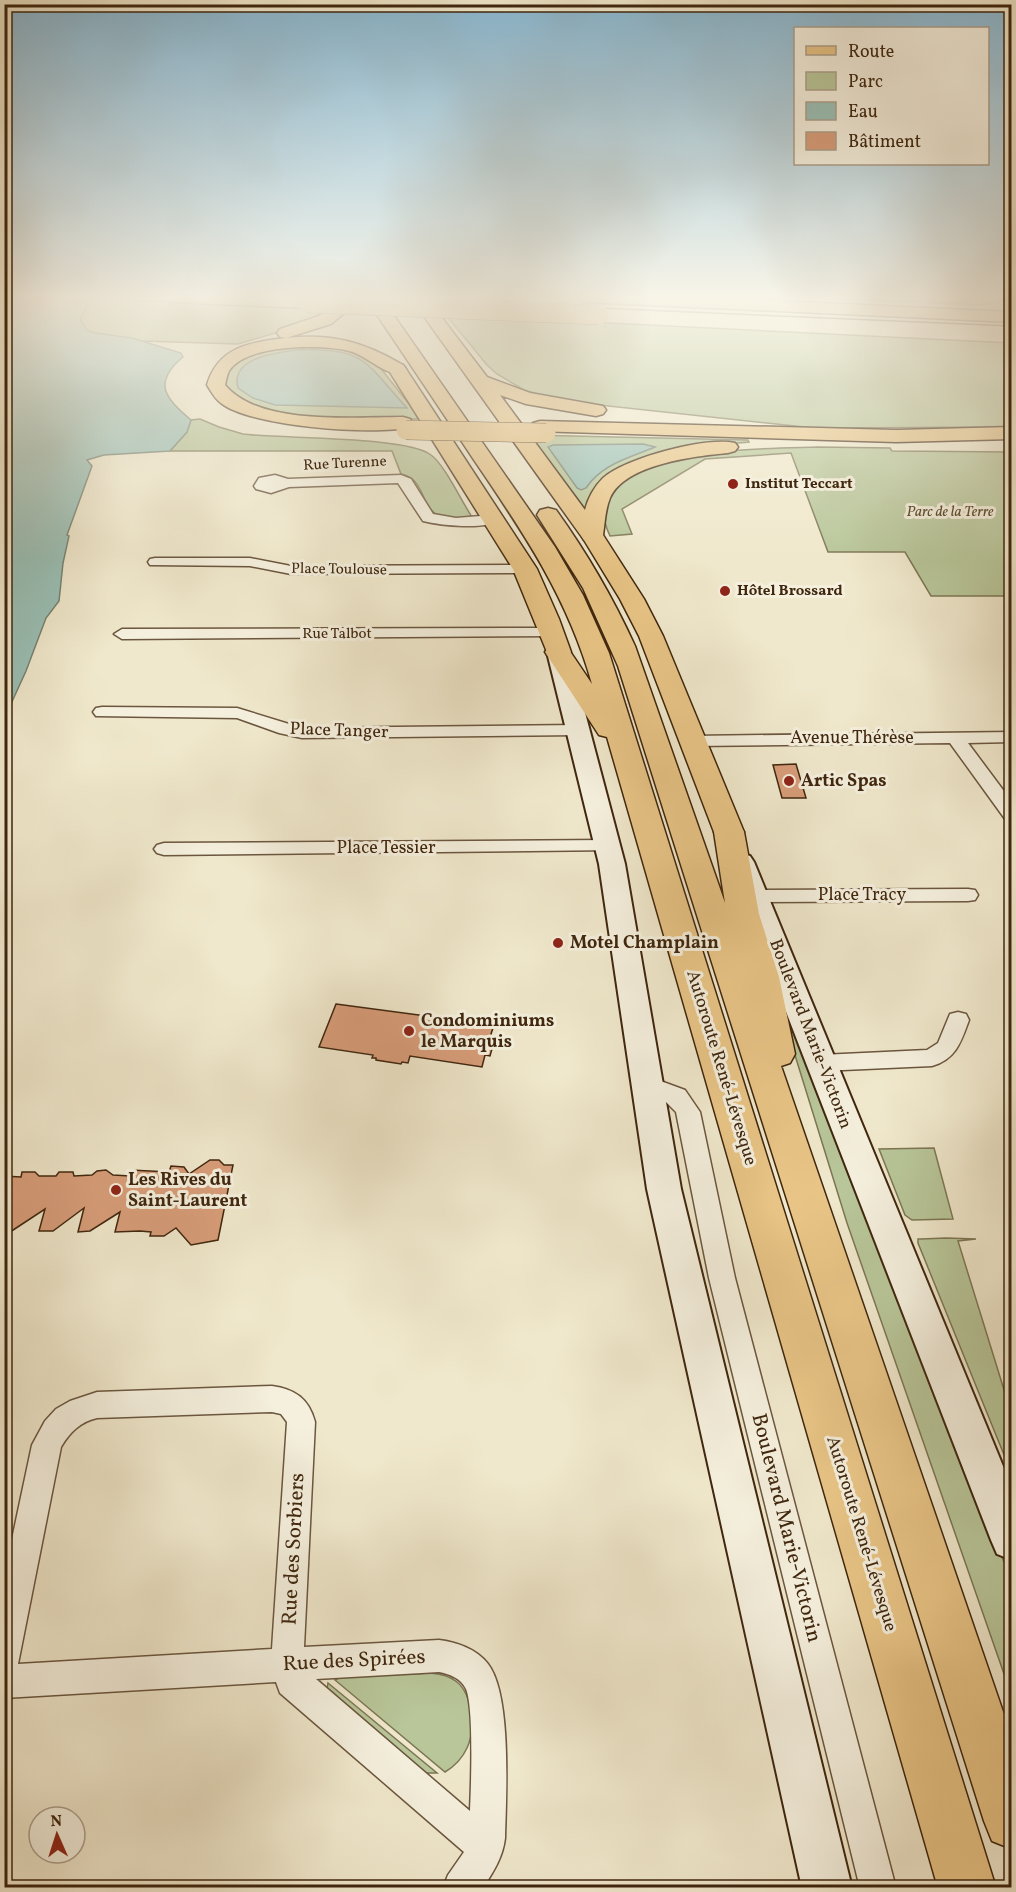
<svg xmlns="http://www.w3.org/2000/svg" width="1016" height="1892" font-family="Vollkorn,serif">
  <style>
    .green { fill: #b8c699; stroke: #7c7654; stroke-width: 1.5 }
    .water { fill: #9ac0b6; stroke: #768273; stroke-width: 1.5 }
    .building { fill: #d89d7a; stroke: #3f260e; stroke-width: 1.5 }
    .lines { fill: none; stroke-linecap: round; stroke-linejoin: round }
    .minor-casing { stroke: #6b563e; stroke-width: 3 }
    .secondary-casing { stroke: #3f260e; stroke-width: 4 }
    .primary-casing { stroke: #3f260e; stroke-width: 3 }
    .motorway-casing { stroke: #3f260e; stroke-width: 3 }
    .minor { fill: #f5f0de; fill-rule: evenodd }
    .secondary { fill: #f5f0de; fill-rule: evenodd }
    .primary { fill: #e8c486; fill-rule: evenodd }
    .motorway { fill: #e8c486; fill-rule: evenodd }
    .tram { stroke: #3f260e; stroke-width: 1.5 }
    .motorway-bridge-casing { stroke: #3f260e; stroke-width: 20; stroke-linecap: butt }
    .motorway-bridge { stroke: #e8c486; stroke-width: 19 }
    .poi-dot { fill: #8f2418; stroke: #f5f0de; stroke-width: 2 }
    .labels { text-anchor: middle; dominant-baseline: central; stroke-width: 6; stroke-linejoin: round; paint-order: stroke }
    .far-street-label { font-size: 15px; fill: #3f260e; stroke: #f5f0de }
    .far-poi-label { font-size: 15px; font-weight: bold; fill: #3f260e; stroke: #f5f0de; text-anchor: start }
    .far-park-label { font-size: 15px; font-style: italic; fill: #5d4e31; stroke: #f5f0de }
    .street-label { font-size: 18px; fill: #3f260e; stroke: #f5f0de }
    .poi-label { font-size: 18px; font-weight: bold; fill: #3f260e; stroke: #f5f0de; text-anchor: start }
    .near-street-label { font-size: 21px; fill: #3f260e; stroke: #f5f0de }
  </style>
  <rect width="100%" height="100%" fill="#f0e8cc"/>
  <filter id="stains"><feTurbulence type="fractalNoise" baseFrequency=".00333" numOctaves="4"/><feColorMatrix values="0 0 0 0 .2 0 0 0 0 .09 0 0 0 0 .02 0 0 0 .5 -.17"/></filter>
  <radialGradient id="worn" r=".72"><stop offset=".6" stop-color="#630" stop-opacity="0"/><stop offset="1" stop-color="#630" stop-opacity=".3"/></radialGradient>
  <!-- green -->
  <path class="green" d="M805,297H1011L996,303L977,305Z
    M84,298L335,309L312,322L238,344L142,341L95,333L87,330L80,320L87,304L81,303Z
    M446,315L1011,343V427L814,428L590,404L548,397L524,390L497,374L487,365Z
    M335,345L374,360L421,419C374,418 272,424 235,398C230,395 226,389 222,385C227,341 303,347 335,345Z
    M200,419L219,427L243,434C280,439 408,436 431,455C444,464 462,502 472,517C412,530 434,480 401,474L392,451H170L187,432L191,420Z
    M528,435L748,440L749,442L704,446L645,458L585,515Z
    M817,447L890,448L892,451L1011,452V596H931L905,552H828L791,453L705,459L622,509L632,534L610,536C566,445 770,449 817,447Z
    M788,1022H794L1011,1580V1694L847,1223L785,1023Z
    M934,1148L953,1219L912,1220L905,1215L879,1149Z
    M946,1238L976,1239L958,1241L1005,1393H1011V1472L918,1243V1239H921Z
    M431,1673C441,1674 450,1676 457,1682C473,1695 475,1731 467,1748C462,1759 455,1766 445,1772L335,1680L341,1677Z
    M328,1683L437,1773H421L327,1689Z"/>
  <!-- water -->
  <path class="water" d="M5,297H84L81,303L88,304L80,320L87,330L95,333L132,338L181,353L183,357C152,383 165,398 191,420L187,432L170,451L104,455L87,460L92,466L67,535L69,536L63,563L59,601L46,618L26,671L5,717Z
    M296,350C365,347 364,361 407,408L275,405L253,398L238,388C230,358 274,353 296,350Z
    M643,444L655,447C629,458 602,464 586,488L581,490L577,488L548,447L553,445Z"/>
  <!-- building -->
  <path class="building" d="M796,764L806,798H782L773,765Z
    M336,1004L494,1025L490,1037L495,1038L490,1056L485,1055L482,1067L410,1056L408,1063L402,1062L401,1064L376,1060V1058H372L373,1055L319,1047Z
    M210,1160H219L224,1165H233L218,1240L191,1245L176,1228L164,1236H150L151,1232L140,1231L115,1232L120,1212L90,1231L78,1232L84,1208L53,1231H39L45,1209L4,1236V1176L21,1177L22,1172H35L39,1176H56L59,1172H73L74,1176L92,1175L97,1171L106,1170L113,1175L130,1176L131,1170L169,1172L171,1166L184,1167L189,1174Z"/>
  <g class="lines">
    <!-- minor casing -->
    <g class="minor-casing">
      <path id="minor" d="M275,475L288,479L401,475L411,479L433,514L456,518L493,515L500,519C488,531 439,525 423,521L398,483L289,487L271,493L256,489L254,486L259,478Z
        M155,558H250L291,566L525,565L532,569L525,573L291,574L250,566L150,565L148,562L150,559Z
        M552,628L560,633L558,636L122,639L114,634L122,629Z
        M102,707L237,708L302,728L579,725L585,726L588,730L585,734L579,735L302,738L279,733L237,718L96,716L93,712L96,708Z
        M1012,732V742L968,743L1012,802V821L1005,819L950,743L692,746L686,745L683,741L686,737L692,736Z
        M608,840L615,842L618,846L615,850L164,855L157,853L154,849L157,845L164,843Z
        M968,889L975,890L978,895L975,900L968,901L755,902L748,901L745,896L748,891L755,890Z
        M958,1012L966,1014L969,1020C961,1042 956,1059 932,1066L821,1071L813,1069L810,1063L813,1057L821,1055L927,1050L938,1043L950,1014Z
        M647,1076L685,1090L700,1112L735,1278L896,1888H860L709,1278L676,1112L663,1099L639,1091L635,1085L639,1079Z
        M272,1386C295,1389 309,1399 315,1422L304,1647L439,1640C456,1642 477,1649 488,1664C512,1695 506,1797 505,1838C503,1857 493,1872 483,1888H443L448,1875L464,1852L280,1693L276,1682L4,1698V1577L32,1445L45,1421L56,1409L70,1401L97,1392ZM272,1412L281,1414L287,1422L272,1649L18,1664L61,1447C70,1432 80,1422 97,1418ZM439,1672C449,1674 461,1678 466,1689C474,1708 471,1787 470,1811L316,1679Z"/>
    </g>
    <!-- secondary casing -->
    <g class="secondary-casing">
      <path id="secondary" d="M558,645L566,647L569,652L625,864L681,1189L852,1888H802L647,1189L599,864L547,652L550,647Z
        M741,854L750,856L754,862L1012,1488V1560L997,1554L991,1540L728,862L732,856Z"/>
    </g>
    <!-- primary casing -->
    <g class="primary-casing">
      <path id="primary" d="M397,364L403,365L406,369L537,569L559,619L571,652L567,657L558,660L549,657L513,569L388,369L391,365Z
        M592,528L600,530L603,535L644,599L663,636L744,832L740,838L729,841L718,838L714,832L639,636L620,599L581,535L584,530Z"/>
    </g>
    <!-- motorway casing -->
    <g class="motorway-casing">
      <path id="motorway" d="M161,297C182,297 307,293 315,303L307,308L169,302Z
        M334,297H350L348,310L331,324L286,338C332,333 364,342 403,365L406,369L403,373C385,377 367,355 349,351C321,344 246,344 229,371C227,375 226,381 225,385C259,426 353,417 403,417L410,419L413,423L410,427C375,436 248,426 221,403C215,399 211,391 207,385C218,347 250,342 286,338L280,337L277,333L280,329L319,316L334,305Z
        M365,297H381L555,547L583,595L609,653L996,1888H938L607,737L599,735L545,652L549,647L558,644L567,647L592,684C568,598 523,532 474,460C438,405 401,351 365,297Z
        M410,297H426L487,377L530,393L603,406L606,410L603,414L596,416L526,404L500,395L585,510C588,498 594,487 603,478C625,458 707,436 735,443L738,447L735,451L728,453C695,456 625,464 610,498C605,510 605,523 603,535L600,540L592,542L584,540Z
        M576,297H690L1012,312V322L584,302Z
        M540,421L896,430L1012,427V439L896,442L533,431L530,427L533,423Z
        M548,508L556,510C587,553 613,598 635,646L725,903L714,832L718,826L729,823L740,826L744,832L759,914L779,977L795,1054L790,1063L781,1066L1012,1738V1849L992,1841L984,1821L618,666L583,588L537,515L540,510Z"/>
    </g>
    <!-- minor -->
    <use href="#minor" class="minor"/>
    <!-- secondary -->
    <use href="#secondary" class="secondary"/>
    <!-- primary -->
    <use href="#primary" class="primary"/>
    <!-- motorway -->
    <use href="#motorway" class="motorway"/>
    <!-- tram -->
    <path class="tram" d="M344,297L1012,326"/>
    <!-- motorway-bridge casing -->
    <g class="motorway-bridge-casing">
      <path id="motorway-bridge" d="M307,303L599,315
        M406,430L546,433"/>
    </g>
    <!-- motorway-bridge -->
    <use href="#motorway-bridge" class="motorway-bridge"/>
  </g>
  <!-- sky -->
  <linearGradient id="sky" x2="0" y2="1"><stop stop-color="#89b9d4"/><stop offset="0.53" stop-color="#f8f5e8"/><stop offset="1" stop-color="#f8f5e8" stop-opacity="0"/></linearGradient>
  <rect width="1016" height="562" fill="url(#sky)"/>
  <!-- markers -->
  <g class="poi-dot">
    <circle cx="733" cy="484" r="6"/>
    <circle cx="725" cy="591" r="6"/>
    <circle cx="789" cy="781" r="6"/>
    <circle cx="558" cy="943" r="6"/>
    <circle cx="409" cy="1031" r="6"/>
    <circle cx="116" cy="1190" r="6"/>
  </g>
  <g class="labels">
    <!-- far-street labels -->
    <g class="far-street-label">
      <text transform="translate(345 464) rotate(-3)">Rue Turenne</text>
      <text transform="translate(339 570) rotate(1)">Place Toulouse</text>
      <text x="337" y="634">Rue Talbot</text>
    </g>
    <!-- far-poi labels -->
    <g class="far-poi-label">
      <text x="745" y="484">Institut Teccart</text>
      <text x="737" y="591">Hôtel Brossard</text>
    </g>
    <!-- far-park labels -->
    <g class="far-park-label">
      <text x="950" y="512">Parc de la Terre</text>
    </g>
    <!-- street labels -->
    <g class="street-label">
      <text transform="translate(339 731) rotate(2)">Place Tanger</text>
      <text x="852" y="738">Avenue Thérèse</text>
      <text x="386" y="848">Place Tessier</text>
      <text x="862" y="895">Place Tracy</text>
      <text transform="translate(810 1034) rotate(69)">Boulevard Marie-Victorin</text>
      <text transform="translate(721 1068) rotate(73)">Autoroute René-Lévesque</text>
      <text transform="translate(861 1534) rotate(73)">Autoroute René-Lévesque</text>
    </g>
    <!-- poi labels -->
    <g class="poi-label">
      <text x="801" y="781">Artic Spas</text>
      <text x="570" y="943">Motel Champlain</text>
      <text x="421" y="1021">Condominiums<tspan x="421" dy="21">le Marquis</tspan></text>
      <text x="128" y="1180">Les Rives du<tspan x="128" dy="21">Saint-Laurent</tspan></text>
    </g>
    <!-- near-street labels -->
    <g class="near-street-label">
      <text transform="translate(786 1528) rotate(76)">Boulevard Marie-Victorin</text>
      <text transform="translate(294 1549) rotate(-87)">Rue des Sorbiers</text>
      <text transform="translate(354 1661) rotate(-3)">Rue des Spirées</text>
    </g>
  </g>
  <!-- margin -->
  <rect width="1016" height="1892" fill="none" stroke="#f0e8cc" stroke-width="24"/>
  <rect x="6" y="6" width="1004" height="1880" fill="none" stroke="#3f260e" stroke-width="3"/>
  <rect x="12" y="12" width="992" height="1868" fill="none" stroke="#3f260e" stroke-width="1.5"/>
  <!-- legend -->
  <rect x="794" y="27" width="195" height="138" fill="#f5f0de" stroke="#ac9f8b" stroke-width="1.5"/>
  <rect x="806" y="46" width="30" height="9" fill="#e8c486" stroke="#ac9f8b" stroke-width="1.5"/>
  <text x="848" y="57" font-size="18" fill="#3f260e">Route</text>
  <rect x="806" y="72" width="30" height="18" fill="#b8c699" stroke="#ac9f8b" stroke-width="1.5"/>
  <text x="848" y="87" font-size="18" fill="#3f260e">Parc</text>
  <rect x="806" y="102" width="30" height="18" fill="#9ac0b6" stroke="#ac9f8b" stroke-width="1.5"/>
  <text x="848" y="117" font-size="18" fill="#3f260e">Eau</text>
  <rect x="806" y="132" width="30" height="18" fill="#d89d7a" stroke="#ac9f8b" stroke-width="1.5"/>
  <text x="848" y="147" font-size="18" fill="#3f260e">Bâtiment</text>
  <!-- north arrow -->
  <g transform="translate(57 1835) rotate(357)"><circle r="28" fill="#f5f0de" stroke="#ac9f8b" stroke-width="1.5"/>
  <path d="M0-4.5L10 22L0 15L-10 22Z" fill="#8f2418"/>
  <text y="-9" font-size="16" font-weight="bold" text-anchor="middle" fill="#3f260e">N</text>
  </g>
  <rect width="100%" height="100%" filter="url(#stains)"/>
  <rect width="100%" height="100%" fill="url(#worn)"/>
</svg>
